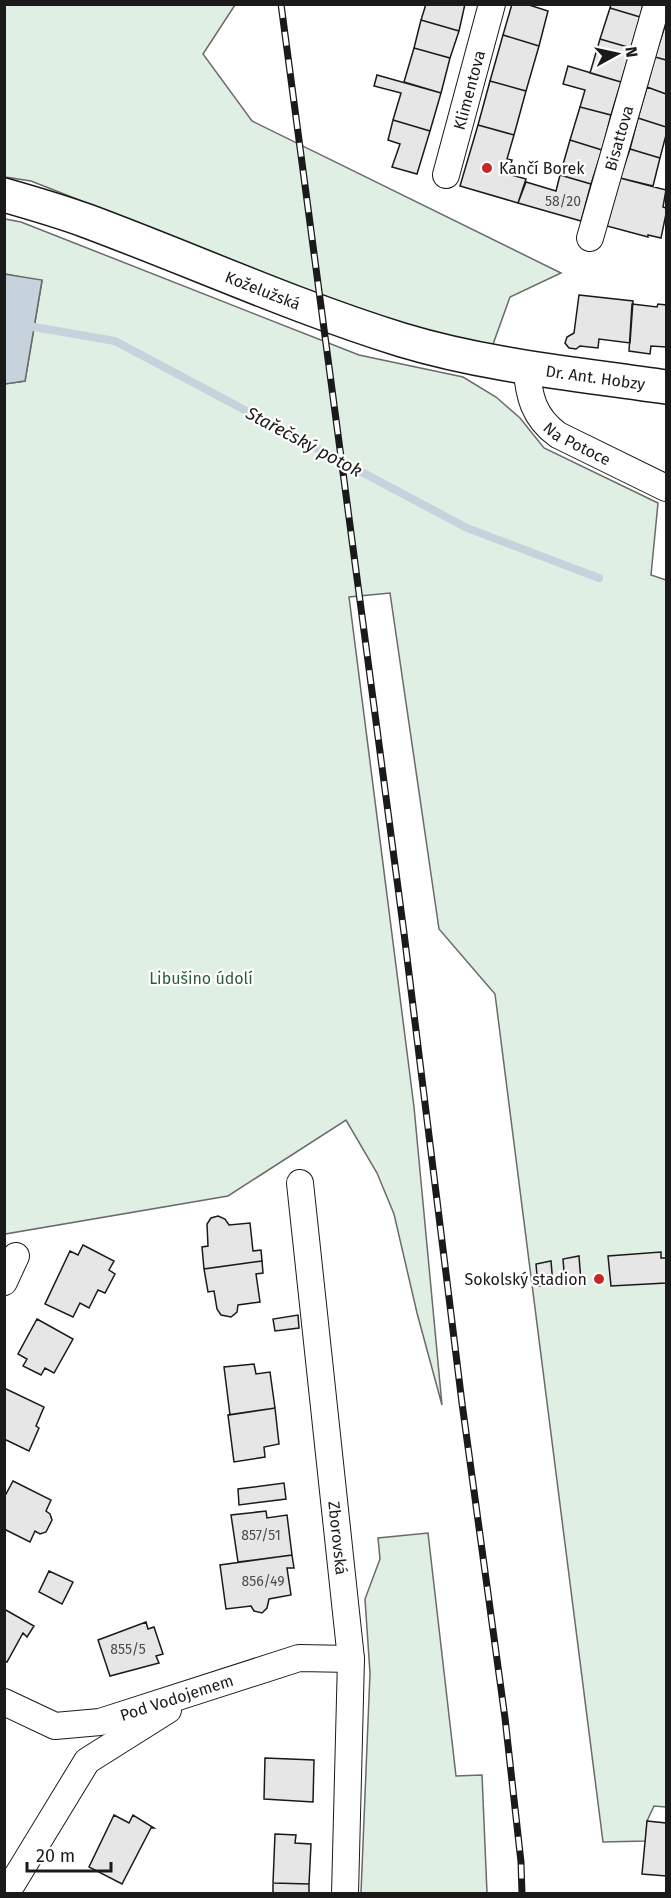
<svg xmlns="http://www.w3.org/2000/svg" width="671" height="1898" font-family="'Fira Sans',sans-serif">
  <style>
    .green { fill: #e0efe3; stroke: #6a6a6a; stroke-width: 1.5 }
    .water { fill: #c6d2dc; stroke: #6a6a6a; stroke-width: 1.5 }
    .lines { fill: none; stroke-linecap: round; stroke-linejoin: round }
    .stream { stroke: #c6d2dc; stroke-width: 8 }
    .building { fill: #e6e6e6; stroke: #1a1a1a; stroke-width: 1.5 }
    .minor-casing { stroke: #1a1a1a; stroke-width: 28 }
    .secondary-casing { stroke: #1a1a1a; stroke-width: 36 }
    .minor { stroke: #fff; stroke-width: 26 }
    .secondary { stroke: #fff; stroke-width: 33 }
    .rail-casing { stroke: #1a1a1a; stroke-width: 7 }
    .rail { stroke: #fff; stroke-width: 4.5; stroke-dasharray: 14; stroke-linecap: butt }
    .poi-dot { fill: #c62828; stroke: #fff; stroke-width: 2 }
    .labels { text-anchor: middle; dominant-baseline: central; stroke-width: 4.5; stroke-linejoin: round; paint-order: stroke }
    .number-label { font-size: 14px; fill: #4d4d4d }
    .street-label { font-size: 16px; fill: #1a1a1a; stroke: #fff }
    .poi-label { font-size: 16px; fill: #1a1a1a; stroke: #fff; text-anchor: start }
    .park-label { font-size: 16px; fill: #2b5a34; stroke: #fff }
    .water-label { font-size: 18px; font-style: italic; fill: #1a1a1a; stroke: #fff }
  </style>
  <rect width="100%" height="100%" fill="#fff"/>
  <!-- green -->
  <path class="green" d="M5,5H235L203,54L252,121L561,273L510,297L492,347L371,315L31,181L5,177Z
    M5,219L21,222L359,355L463,377L496,397L520,418L544,448L658,503L651,575L666,580V1807L654,1806L647,1821L646,1841L603,1842L495,994L439,929L390,593L349,597L414,1107L442,1405L417,1313L394,1214L377,1173L346,1120L228,1196L5,1234L4,384L25,381L42,281L5,274Z
    M428,1533L456,1776L482,1775L487,1893H361L370,1673L365,1599L380,1559L378,1538Z"/>
  <!-- water -->
  <path class="water" d="M4,274L42,280L25,381L5,384Z"/>
  <g class="lines">
    <!-- stream -->
    <path class="stream" d="M4,328L34,327L115,341L467,528L599,578"/>
  </g>
  <!-- building -->
  <path class="building" d="M426,4H465L459,31L421,20Z
    M512,4H526L548,11L539,46L503,35Z
    M611,4H643L640,17L610,8Z
    M610,8L640,17L631,48L600,39Z
    M421,20L459,31L450,58L414,48Z
    M665,26L666,27V60L655,57Z
    M503,35L539,46L526,91L490,81Z
    M600,39L631,48L621,82L590,73Z
    M414,48L450,58L441,93L404,82Z
    M655,57L666,60V94L647,87Z
    M568,66L621,82L611,115L580,107L585,90L563,84Z
    M377,75L441,93L430,131L393,120L401,93L374,86Z
    M490,81L526,91L514,135L478,125Z
    M647,87L666,94V127L638,118Z
    M580,107L611,115L602,150L570,140Z
    M638,118L666,127V135L660,158L630,149Z
    M393,120L430,131L417,174L392,167L400,144L388,140Z
    M478,125L514,135L507,159L512,160L508,174L526,179L518,203L460,186Z
    M570,140L602,150L591,184L560,175Z
    M630,149L660,158L653,186L620,178Z
    M560,175L591,184L581,221L518,203L526,182L556,191Z
    M620,178L666,190L663,207L666,208V214L661,238L648,235V237L607,226Z
    M579,295L633,301L630,343L599,339L598,348L580,346L576,349L569,348L565,343L567,337L574,333Z
    M632,304L657,307L658,304L666,305V347L651,346L650,354L629,351Z
    M218,1216L225,1219L229,1225L250,1223L253,1251L261,1250L262,1261L204,1269L202,1247L208,1246L207,1224L211,1218Z
    M83,1245L114,1261L109,1270L115,1274L105,1293L98,1290L89,1308L80,1303L73,1317L45,1304L70,1251L78,1255Z
    M661,1252V1258H666V1283L611,1286L608,1256Z
    M579,1256L581,1282L565,1284L563,1259Z
    M262,1261L263,1273L256,1274L260,1302L238,1305L237,1312L231,1317L221,1315L217,1309L214,1291L208,1292L204,1269Z
    M551,1261L553,1285L538,1286L536,1264Z
    M298,1315L299,1328L275,1331L273,1319Z
    M37,1319L73,1339L54,1373L45,1368L41,1375L23,1366L27,1359L18,1354Z
    M254,1364L256,1374L270,1372L275,1408L230,1415L224,1367Z
    M4,1388L44,1407L36,1426L39,1428L29,1451L4,1439Z
    M275,1408L279,1444L264,1447L265,1457L234,1462L228,1415Z
    M13,1481L51,1500L46,1511L50,1514L52,1520L46,1532L40,1534L35,1531L30,1542L4,1529V1493L6,1494Z
    M284,1483L286,1499L239,1505L238,1489Z
    M266,1511L267,1518L287,1515L292,1555L238,1562L231,1515Z
    M292,1555L294,1568H287L291,1595L269,1599L267,1608L262,1613L254,1611L251,1606L226,1609L220,1565Z
    M49,1571L73,1582L62,1604L39,1592Z
    M4,1609L34,1626L27,1637L23,1633L7,1662L4,1661Z
    M146,1622L148,1629L154,1627L163,1654L156,1656L159,1663L110,1676L98,1640Z
    M265,1758L314,1760L313,1802L264,1799Z
    M114,1815L129,1823L133,1815L154,1828H151L122,1884L89,1867Z
    M647,1821L666,1823V1876L642,1874Z
    M275,1834L296,1835L295,1843L311,1844L309,1884L273,1883Z
    M273,1883L309,1884V1894H273Z"/>
  <g class="lines">
    <!-- minor casing -->
    <g class="minor-casing">
      <g id="minor">
        <path id="s1" d="M446,175L492,4"/>
        <path id="s2" d="M590,238L657,4"/>
        <path id="s3" d="M526,366C529,396 533,417 558,435L666,488"/>
        <path id="s4" d="M300,1183L351,1659L345,1894"/>
        <path d="M4,1282L16,1256"/>
        <path id="s5" d="M4,1702L55,1726L100,1722L299,1658L351,1659"/>
        <path d="M6,1894L87,1761L168,1710"/>
      </g>
    </g>
    <!-- secondary casing -->
    <g class="secondary-casing">
      <g id="secondary">
        <path id="s6" d="M4,195C32,203 60,211 87,221C192,260 295,307 402,340C488,366 578,374 666,387"/>
      </g>
    </g>
    <!-- minor -->
    <use href="#minor" class="minor"/>
    <!-- secondary -->
    <use href="#secondary" class="secondary"/>
    <!-- rail casing -->
    <g class="rail-casing">
      <path id="rail" d="M281,4L404,933L462,1403L505,1718L521,1862L522,1894"/>
    </g>
    <!-- rail -->
    <use href="#rail" class="rail"/>
  </g>
  <!-- markers -->
  <g class="poi-dot">
    <circle cx="487" cy="168" r="6"/>
    <circle cx="599" cy="1279" r="6"/>
  </g>
  <g class="labels">
    <!-- number labels -->
    <g class="number-label">
      <text x="563" y="201">58/20</text>
      <text x="261" y="1535">857/51</text>
      <text x="263" y="1581">856/49</text>
      <text x="128" y="1649">855/5</text>
    </g>
    <!-- street labels -->
    <g class="street-label">
      <text stroke="none"><textPath href="#s1" startOffset="88">Klimentova</textPath></text>
      <text stroke="none"><textPath href="#s2" startOffset="104">Bisattova</textPath></text>
      <text stroke="none"><textPath href="#s6" startOffset="276">Koželužská</textPath></text>
      <text stroke="none"><textPath href="#s6" startOffset="621">Dr. Ant. Hobzy</textPath></text>
      <text stroke="none"><textPath href="#s3" startOffset="100">Na Potoce</textPath></text>
      <text stroke="none"><textPath href="#s4" startOffset="357">Zborovská</textPath></text>
      <text stroke="none"><textPath href="#s5" startOffset="182">Pod Vodojemem</textPath></text>
    </g>
    <!-- poi labels -->
    <g class="poi-label">
      <text x="499" y="168">Kančí Borek</text>
      <text x="587" y="1279" text-anchor="end">Sokolský stadion</text>
    </g>
    <!-- park labels -->
    <g class="park-label">
      <text x="201" y="978">Libušino údolí</text>
    </g>
    <!-- water labels -->
    <g class="water-label">
      <text transform="translate(304 442) rotate(28)">Stařečský potok</text>
    </g>
  </g>
  <!-- border -->
  <rect width="671" height="1898" fill="none" stroke="#1a1a1a" stroke-width="12"/>
  <!-- north arrow -->
  <g transform="translate(617 54) rotate(82)" stroke="#ffffff" stroke-width="4.5" paint-order="stroke">
  <path d="M0-4.5L10 22L0 15L-10 22Z" fill="#1a1a1a"/>
  <text y="-9" font-size="16" font-weight="bold" text-anchor="middle" fill="#1a1a1a">N</text>
  </g>
  <!-- scale -->
  <path d="M27 1862v9h84v-9" fill="none" stroke="#1a1a1a" stroke-width="3"/>
  <text x="36" y="1862" font-size="18" fill="#1a1a1a" stroke="#ffffff" stroke-width="4.5" paint-order="stroke">20 m</text>
</svg>
